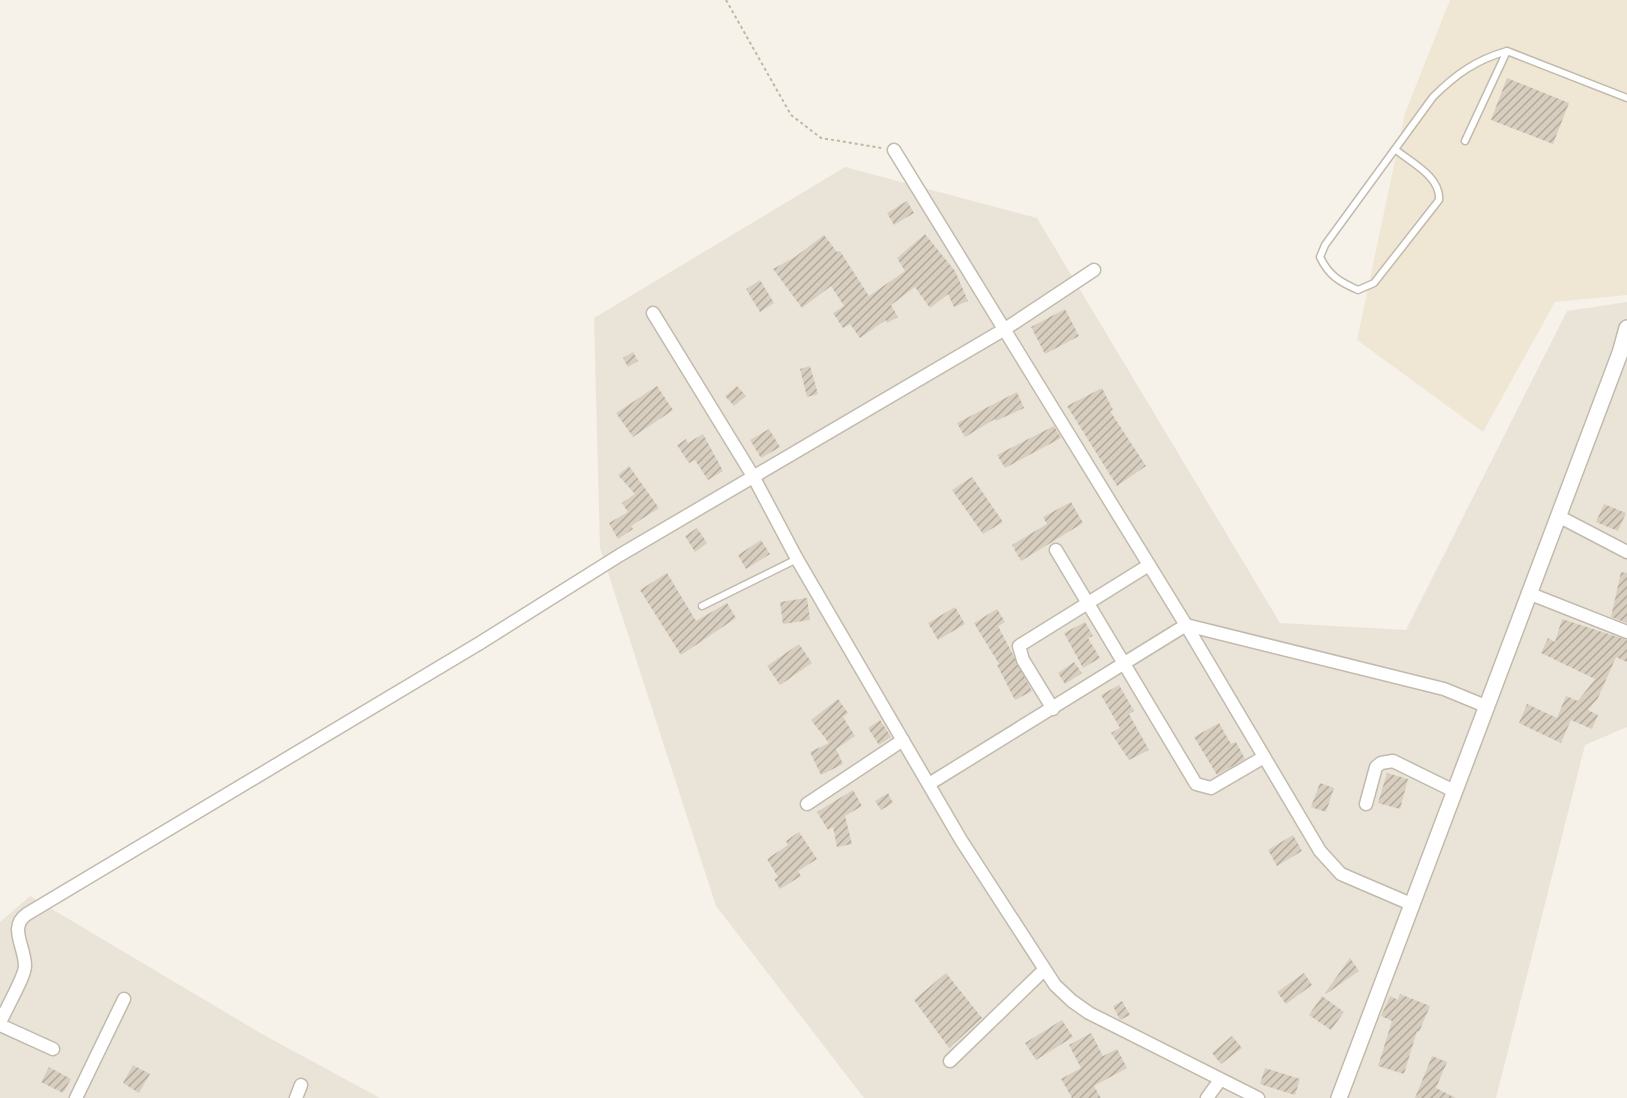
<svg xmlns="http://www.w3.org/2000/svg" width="1627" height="1098" font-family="Poppins,sans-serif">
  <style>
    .residential { fill: #eae4d8 }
    .education { fill: #efe7d4 }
    .building { fill: url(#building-hatch) }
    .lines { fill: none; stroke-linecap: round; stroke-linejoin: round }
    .service-casing { stroke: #c2baac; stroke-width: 9 }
    .minor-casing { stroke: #c2baac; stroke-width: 15 }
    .tertiary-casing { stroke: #c2baac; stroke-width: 18 }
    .path { stroke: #c4b69d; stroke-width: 2; stroke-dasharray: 3 3; stroke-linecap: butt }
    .service { stroke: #fff; stroke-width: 6 }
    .minor { stroke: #fff; stroke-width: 12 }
    .tertiary { stroke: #fff; stroke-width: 15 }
  </style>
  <defs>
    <pattern id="building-hatch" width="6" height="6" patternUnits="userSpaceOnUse" patternTransform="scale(1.5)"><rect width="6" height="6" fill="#d8cebf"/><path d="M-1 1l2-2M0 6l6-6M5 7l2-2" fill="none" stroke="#b1a99c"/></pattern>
  </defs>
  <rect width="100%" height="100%" fill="#f6f2ea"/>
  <!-- residential -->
  <path class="residential" d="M845,167L1037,218L1280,623L1406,630L1567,311L1627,302V727L1585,745L1496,1098H864L716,906L600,548L594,318Z
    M30,896L262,1034L380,1098H0V922Z"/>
  <!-- education -->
  <path class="education" d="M1450,0H1627V295L1555,302L1483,432L1357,340L1405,113Z"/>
  <!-- building -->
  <path class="building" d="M1507,78L1569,103L1553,144L1491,120Z
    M907,201L914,213L894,225L887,213Z
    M925,234L955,271L968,301L954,307L948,294L930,308L915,287L891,305L898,317L887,323L886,320L860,338L850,324L843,328L833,313L844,306L831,286L802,308L773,269L795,257L824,235L837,252L840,251L869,296L905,271L897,258Z
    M760,280L774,303L760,312L746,289Z
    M1065,309L1079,336L1045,354L1031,327Z
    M633,352L638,361L628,367L623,358Z
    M810,366L818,394L807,397L800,369Z
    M657,386L673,410L633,437L616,413Z
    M737,386L746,396L734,406L725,396Z
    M1102,388L1113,410L1110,411L1146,466L1117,486L1067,406Z
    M1017,392L1024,408L996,421L995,419L965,437L957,423Z
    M1054,426L1061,438L1005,468L997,455Z
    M769,429L780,447L761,458L750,440Z
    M703,434L723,471L708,480L695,460L689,463L677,445L686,439L688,443Z
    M629,466L659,508L631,526L633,529L618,539L609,523L628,512L622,503L635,494L618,475Z
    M972,477L1003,522L983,534L952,490Z
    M1071,502L1083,523L1021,561L1012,545L1047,524L1043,517Z
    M1604,504L1626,513L1618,531L1596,522Z
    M697,528L707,543L695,552L685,536Z
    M761,540L770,554L746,569L738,555Z
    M1621,572L1627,573V623L1611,617Z
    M667,573L696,621L727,603L736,618L681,655L640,590Z
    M807,598L810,620L783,624L780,602Z
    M955,607L965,624L938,640L928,623Z
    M997,609L1005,622L998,626L1032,691L1015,700L997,665L999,664L974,623Z
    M1562,619L1627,640V662L1616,657L1598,698L1588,710L1598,715L1592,729L1571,720L1561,743L1519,723L1527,704L1557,718L1566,696L1578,701L1595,679L1541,653L1548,638L1555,642Z
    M1085,622L1093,636L1088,638L1100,658L1083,668L1064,633Z
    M799,644L812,663L780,685L767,666Z
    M1074,662L1082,673L1065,684L1058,673Z
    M1119,685L1134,711L1129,714L1149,750L1129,760L1111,733L1120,728L1101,695Z
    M838,699L848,713L843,717L855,736L836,749L843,764L821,775L810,752L829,743L811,720Z
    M880,720L891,737L879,745L868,728Z
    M1219,723L1231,744L1236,742L1245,759L1217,775L1194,737Z
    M1387,773L1408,779L1400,809L1378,803Z
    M1320,783L1334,788L1326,812L1311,807Z
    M853,790L862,806L845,816L852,844L837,847L833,827L828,830L817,812Z
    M888,793L893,803L881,810L875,801Z
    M799,832L817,859L798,871L801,876L780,889L774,879L778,877L767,859L788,845L786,841Z
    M1293,835L1302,851L1277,866L1268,850Z
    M1350,958L1359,971L1326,994L1325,993Z
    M946,973L982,1018L949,1048L914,1000Z
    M1304,973L1312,985L1286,1004L1277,992Z
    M1400,994L1430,1006L1419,1032L1417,1031L1404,1074L1378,1066L1392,1021L1381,1016L1390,996L1398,1000Z
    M1322,996L1344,1012L1331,1030L1309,1015Z
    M1122,1001L1130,1015L1120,1020L1113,1006Z
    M1062,1020L1073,1037L1036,1060L1025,1043Z
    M1091,1033L1103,1056L1117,1049L1127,1068L1094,1086L1101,1098H1072L1061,1079L1081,1068L1069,1045Z
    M1232,1036L1242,1048L1221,1064L1212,1053Z
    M1432,1056L1447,1062L1436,1088L1456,1098H1415Z
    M133,1065L150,1074L139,1093L123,1083Z
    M49,1067L71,1079L63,1093L41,1082Z
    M1265,1068L1300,1079L1295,1095L1260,1084Z"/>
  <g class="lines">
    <!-- service casing -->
    <g class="service-casing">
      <path id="service" d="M1465,141L1507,51L1627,98
        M1396,150C1412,163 1441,177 1439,200L1374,283L1358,290C1340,282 1329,276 1320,257L1325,245L1433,97C1456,74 1476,60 1507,51
        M702,606L797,559"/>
    </g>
    <!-- minor casing -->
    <g class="minor-casing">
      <path id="minor" d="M894,150L1186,625L1320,851L1341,874L1411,904
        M653,313L753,476L797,559L961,840L1055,985L1072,1001L1089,1013L1258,1098
        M1558,516L1627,552
        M1056,550L1196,784L1211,788L1264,757
        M1528,593L1627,632
        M1053,709L1023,660L1019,646L1149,565
        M929,784L1186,625L1444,689L1488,707
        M807,804L903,740
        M1366,804L1376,767L1381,763L1393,761L1454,791
        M0,1023C5,1010 25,977 25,966C25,946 8,927 27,914L480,643L620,555L1005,329L1094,270
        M0,1025L53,1049
        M950,1061L1044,970
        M76,1098L124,999
        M296,1098L301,1085
        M1207,1098L1220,1080"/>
    </g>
    <!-- tertiary casing -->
    <g class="tertiary-casing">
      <path id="tertiary" d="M1339,1098L1620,353L1627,328"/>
    </g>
    <!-- path -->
    <path class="path" d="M726,0L791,115L821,138L882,148"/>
    <!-- service -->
    <use href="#service" class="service"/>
    <!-- minor -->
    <use href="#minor" class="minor"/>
    <!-- tertiary -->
    <use href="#tertiary" class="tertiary"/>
  </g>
</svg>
